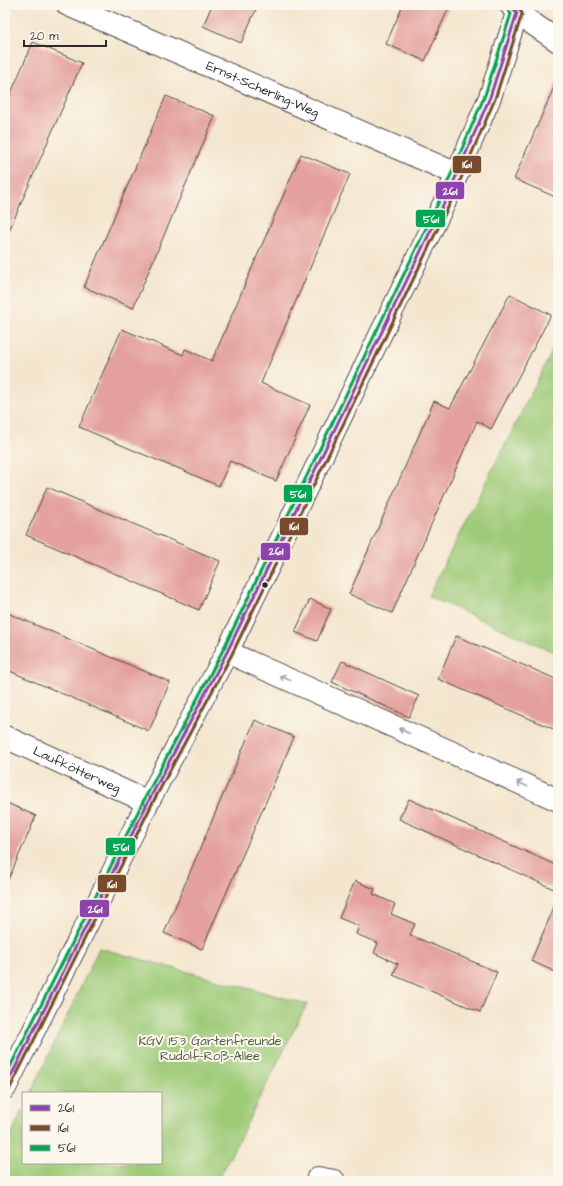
<svg xmlns="http://www.w3.org/2000/svg" width="563" height="1186" font-family="'Architects Daughter',sans-serif">
  <style>
    .green { fill: #9ecb78; stroke: #647b52 }
    .building { fill: #e4a09c }
    .lines { fill: none; stroke-linecap: round; stroke-linejoin: round }
    .minor-casing { stroke: #494743; stroke-width: 24 }
    .minor { stroke: #fff; stroke-width: 22 }
    .bus-1-casing { stroke: #fbf7ec; stroke-width: 6 }
    .bus-2-casing { stroke: #fbf7ec; stroke-width: 6 }
    .bus-3-casing { stroke: #fbf7ec; stroke-width: 6 }
    .bus-1 { stroke: #8e44ad; stroke-width: 3 }
    .bus-2 { stroke: #7a4b2a; stroke-width: 3 }
    .bus-3 { stroke: #00a651; stroke-width: 3 }
    .oneway { stroke: #a0a0a0 }
    .bus-dot { fill: #2b2b2b; stroke: #fbf7ec; stroke-width: 1.5 }
    .labels { text-anchor: middle; dominant-baseline: central; stroke-width: 4; stroke-linejoin: round; paint-order: stroke }
    .street-label { font-size: 13px; fill: #2b2b2b; stroke: #fbf7ec }
    .park-label { font-size: 13px; fill: #4e5b42; stroke: #fbf7ec }
    .line-badge { stroke: #fbf7ec; stroke-width: 1.5 }
    .badge-label { font-size: 11px; text-anchor: middle; font-weight: bold; fill: #fff }
  </style>
  <rect width="100%" height="100%" fill="#fbf7ec"/>
  <filter id="ink" filterUnits="userSpaceOnUse"><feTurbulence type="fractalNoise" baseFrequency=".025" numOctaves="2"/><feDisplacementMap in="SourceGraphic" scale="8" xChannelSelector="R" yChannelSelector="G"/><feConvolveMatrix kernelMatrix="1 2 1 2 8 2 1 2 1" color-interpolation-filters="sRGB"/></filter>
  <filter id="wash" filterUnits="userSpaceOnUse"><feTurbulence type="fractalNoise" baseFrequency=".012" numOctaves="4" result="noise"/><feDisplacementMap in="SourceGraphic" scale="16" xChannelSelector="R" yChannelSelector="G"/><feGaussianBlur stdDeviation="0.9" result="paint"/><feColorMatrix in="noise" values="0 0 0 0 0 0 0 0 0 0 0 0 0 0 0 0 0 1.4 0 .05"/><feComposite in="paint" operator="in"/></filter>
  <g filter="url(#wash)">
    <rect width="100%" height="100%" fill="#f4e6ce"/>
    <!-- green -->
    <path class="green" d="M558,340V654L428,596Z
      M99,948L307,1004L218,1181H5V1148L23,1109V1163H161V1093H31Z"/>
    <g id="blocks">
      <!-- building -->
      <path class="building" d="M212,5H258L241,43L203,26Z
        M403,5H450L425,61L386,44Z
        M33,42L82,63L5,240V107Z
        M558,78V198L514,179Z
        M166,96L215,116L133,308L84,287Z
        M301,154L350,174L261,383L310,405L276,481L230,461L219,486L173,466V467L79,427L122,329L183,355L185,349L212,361Z
        M510,294L551,315L491,429L477,421L392,613L349,594L434,401L450,408Z
        M47,487L220,561L199,610L26,535Z
        M310,599L331,609L317,641L295,632Z
        M5,612L170,682L149,731L5,669Z
        M456,636L558,680V731L438,679Z
        M342,661L419,696L409,717L332,682Z
        M255,720L294,737L202,949L164,933Z
        M409,799L558,866V891L399,819Z
        M5,802L36,816L5,887Z
        M355,881L375,889L373,894L395,904L391,914L415,924L410,935L497,972L480,1012L393,975L398,964L374,953L378,943L356,934L359,926L339,918Z
        M558,898V973L531,961Z"/>
    </g>
  </g>
  <g filter="url(#ink)">
    <use href="#blocks" fill-opacity="0" stroke="#494743" stroke-width="1"/>
    <g class="lines">
      <!-- minor casing -->
      <g class="minor-casing">
        <g id="minor">
          <path id="s1" d="M68,5L168,48L457,174"/>
          <path d="M517,13L558,41"/>
          <path d="M227,652L558,800"/>
          <path id="s2" d="M5,737L148,802"/>
          <path d="M5,1088L148,802L227,652L448,195L490,97L517,13L511,5"/>
          <path d="M318,1181V1178L334,1181"/>
        </g>
      </g>
      <!-- minor -->
      <use href="#minor" class="minor"/>
      <!-- bus-1 casing -->
      <g class="bus-1-casing">
        <path id="bus-1" d="M5,1088L148,802L227,652L448,195L490,97L517,13L511,5"/>
      </g>
      <!-- bus-2 casing -->
      <g class="bus-2-casing">
        <path id="bus-2" d="M9,1090L152,804L232,654L453,197L495,99L522,14L521,11L517,5"/>
      </g>
      <!-- bus-3 casing -->
      <g class="bus-3-casing">
        <path id="bus-3" d="M5,1077L144,800L223,650L443,193L485,95L511,14L507,8"/>
      </g>
      <!-- bus-1 -->
      <use href="#bus-1" class="bus-1"/>
      <!-- bus-2 -->
      <use href="#bus-2" class="bus-2"/>
      <!-- bus-3 -->
      <use href="#bus-3" class="bus-3"/>
    </g>
    <!-- one-way arrows -->
    <defs><path id="oneway-shaft" d="M-6 0H5M1.5-3L5.5 0L1.5 3" fill="none" stroke-width="1.6" stroke-linecap="round" stroke-linejoin="round"/></defs>
    <g class="oneway">
      <use href="#oneway-shaft" transform="translate(285 678) rotate(-156)"/>
      <use href="#oneway-shaft" transform="translate(404 731) rotate(-156)"/>
      <use href="#oneway-shaft" transform="translate(522 784) rotate(-156)"/>
    </g>
  </g>
  <!-- markers -->
  <circle class="bus-dot" cx="265" cy="585" r="3.5"/>
  <g class="labels">
    <!-- street labels -->
    <g class="street-label">
      <text stroke="none"><textPath href="#s1" startOffset="212">Ernst-Scherling-Weg</textPath></text>
      <text stroke="none"><textPath href="#s2" startOffset="79">Laufkötterweg</textPath></text>
    </g>
    <!-- park labels -->
    <g class="park-label">
      <text x="210" y="1041">KGV 153 Gartenfreunde<tspan x="210" dy="15">Rudolf-Roß-Allee</tspan></text>
    </g>
  </g>
  <g class="line-badge">
    <rect x="452" y="155" width="30" height="19" rx="4" fill="#7a4b2a"/>
    <rect x="435" y="181" width="30" height="19" rx="4" fill="#8e44ad"/>
    <rect x="415" y="209" width="31" height="19" rx="4" fill="#00a651"/>
    <rect x="283" y="484" width="30" height="19" rx="4" fill="#00a651"/>
    <rect x="279" y="517" width="30" height="19" rx="4" fill="#7a4b2a"/>
    <rect x="260" y="542" width="31" height="19" rx="4" fill="#8e44ad"/>
    <rect x="105" y="837" width="31" height="19" rx="4" fill="#00a651"/>
    <rect x="97" y="874" width="30" height="19" rx="4" fill="#7a4b2a"/>
    <rect x="79" y="899" width="31" height="19" rx="4" fill="#8e44ad"/>
  </g>
  <g class="badge-label">
    <text x="467" y="168">161</text>
    <text x="450" y="195">261</text>
    <text x="431" y="223">561</text>
    <text x="298" y="498">561</text>
    <text x="294" y="530">161</text>
    <text x="276" y="555">261</text>
    <text x="121" y="851">561</text>
    <text x="112" y="888">161</text>
    <text x="95" y="913">261</text>
  </g>
  <!-- margin -->
  <rect width="563" height="1186" fill="none" stroke="#fbf7ec" stroke-width="20"/>
  <!-- legend -->
  <rect x="22" y="1092" width="140" height="72" fill="#fbf7ec" stroke="#a8a59f"/>
  <rect x="30" y="1105" width="20" height="6" fill="#8e44ad" stroke="#a8a59f"/>
  <text x="58" y="1112" font-size="12" fill="#2b2b2b">261</text>
  <rect x="30" y="1125" width="20" height="6" fill="#7a4b2a" stroke="#a8a59f"/>
  <text x="58" y="1132" font-size="12" fill="#2b2b2b">161</text>
  <rect x="30" y="1145" width="20" height="6" fill="#00a651" stroke="#a8a59f"/>
  <text x="58" y="1152" font-size="12" fill="#2b2b2b">561</text>
  <!-- scale -->
  <path d="M24 40v6h82v-6" fill="none" stroke="#2b2b2b" stroke-width="2"/>
  <text x="30" y="40" font-size="12" fill="#2b2b2b" stroke="#fbf7ec" stroke-width="3" paint-order="stroke">20 m</text>
</svg>
